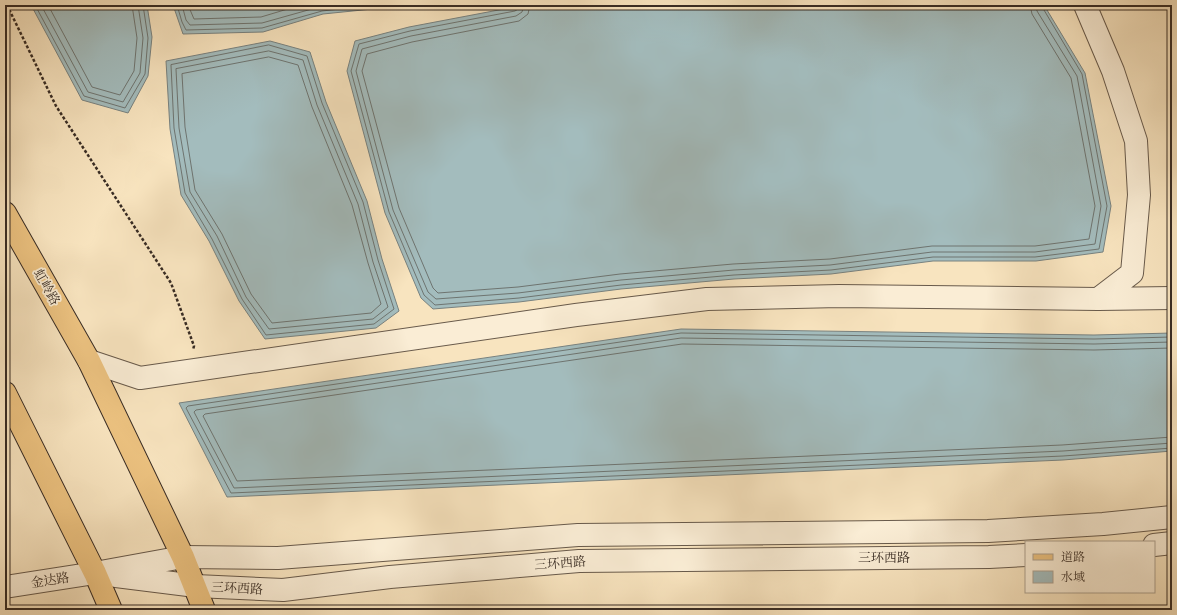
<svg xmlns="http://www.w3.org/2000/svg" width="1177" height="615" font-family="'EB Garamond','Noto Serif SC',serif">
  <style>
    .water { fill: #a3bcbd; stroke: #788280 }
    .lines { fill: none; stroke-linecap: round; stroke-linejoin: round }
    .shore { stroke: #6e7470; stroke-width: 1 }
    .minor-casing { stroke: #685a4b; stroke-width: 24 }
    .major-casing { stroke: #382c24; stroke-width: 24 }
    .path { stroke: #382c24; stroke-width: 2.5; stroke-dasharray: 3 2; stroke-linecap: butt }
    .minor { stroke: #faedd5; stroke-width: 22 }
    .major { stroke: #ecc280; stroke-width: 22 }
    .labels { text-anchor: middle; dominant-baseline: central; stroke-width: 3.5; stroke-linejoin: round; paint-order: stroke }
    .street-label { font-size: 13px; fill: #382c24; stroke: #faedd5 }
  </style>
  <rect width="100%" height="100%" fill="#f8e4bf"/>
  <filter id="stains"><feTurbulence type="fractalNoise" baseFrequency=".005" numOctaves="4"/><feColorMatrix values="0 0 0 0 .2 0 0 0 0 .09 0 0 0 0 .02 0 0 0 .5 -.17"/></filter>
  <radialGradient id="worn" r=".72"><stop offset=".6" stop-color="#630" stop-opacity="0"/><stop offset="1" stop-color="#630" stop-opacity=".3"/></radialGradient>
  <!-- water -->
  <path class="water" d="M31,5H147L152,37L148,76L128,113L82,100Z
    M173,5H412L323,14L263,32L183,34Z
    M525,5H1044L1085,73L1111,206L1103,252L1036,261H933L831,274L734,279L621,289L519,302L433,309L421,298L385,213L347,71L355,41L409,27Z
    M270,41L310,52L326,102L367,201L382,259L399,311L376,328L265,339L239,301L209,241L181,195L170,129L166,61Z
    M681,329L1094,335L1172,333V451L1063,460L227,497L179,403Z"/>
  <g class="lines">
    <!-- shore -->
    <path class="shore" d="M35,5L84,96L125,108L145,74L148,38L143,5
      M41,5L88,92L123,102L140,73L143,38L138,5
      M48,5L92,87L120,95L134,71L137,38L132,5
      M177,5L182,22L186,30L262,28L322,11L375,5
      M182,5L186,20L190,25L262,23L326,5
      M188,5L194,19L261,17L301,5
      M519,5L518,9L515,11L410,31L359,44L351,71L389,212L424,295L435,305L519,298L621,285L734,275L831,270L933,257H1035L1099,249L1107,206L1082,74L1041,5
      M524,5L522,12L516,16L411,36L362,49L356,71L393,210L428,292L436,299L518,293L621,280L734,270L830,265L932,252H1035L1095,244L1101,206L1077,76L1037,11L1036,5
      M530,5L528,14L519,21L412,42L367,54L362,71L399,208L433,288L438,293L518,287L620,274L733,264L830,259L932,246H1035L1089,239L1095,206L1071,78L1032,14L1030,5
      M269,45L307,56L322,103L363,202L378,260L394,309L374,324L266,335L242,299L212,239L185,193L174,128L171,65Z
      M269,51L303,60L317,105L358,204L373,262L388,307L373,319L269,329L246,297L217,236L190,192L179,128L176,69Z
      M269,57L298,65L312,107L352,205L368,263L381,304L371,313L272,323L251,294L222,234L195,190L185,127L182,74Z
      M1172,337L1094,339L681,333L188,406L186,408L231,493L1063,456L1172,448
      M1172,342L1094,344L681,338L196,410L194,412L234,488L1063,451L1172,443
      M1172,348L1094,350L682,344L205,414L203,416L237,481L1062,445L1172,437"/>
    <!-- minor casing -->
    <g class="minor-casing">
      <path id="minor" d="M1085,5L1113,71L1136,141L1139,195L1132,273L1098,299
        M89,361L140,378L576,315L707,299L839,296L1098,299L1172,298
        M1154,545L1172,543
        M116,576L196,586L283,590L390,577L579,561L989,557L1026,555
        M5,587L95,573L183,557L278,558L578,535L988,531L1103,524L1172,517"/>
    </g>
    <!-- major casing -->
    <g class="major-casing">
      <path id="major" d="M5,213L89,361L183,557L204,610
        M5,393L95,573L111,610"/>
    </g>
    <!-- path -->
    <path class="path" d="M7,5L56,106L171,283L194,346L193,350"/>
    <!-- minor -->
    <use href="#minor" class="minor"/>
    <!-- major -->
    <use href="#major" class="major"/>
  </g>
  <g class="labels">
    <!-- street labels -->
    <g class="street-label">
      <text transform="translate(47 287) rotate(61)">虹岭路</text>
      <text x="884" y="557">三环西路</text>
      <text transform="translate(560 563) rotate(-4)">三环西路</text>
      <text transform="translate(50 580) rotate(-9)">金达路</text>
      <text transform="translate(237 588) rotate(3)">三环西路</text>
    </g>
  </g>
  <!-- margin -->
  <rect width="1177" height="615" fill="none" stroke="#f8e4bf" stroke-width="20"/>
  <rect x="6" y="6" width="1165" height="603" fill="none" stroke="#382c24" stroke-width="2"/>
  <rect x="10" y="10" width="1157" height="595" fill="none" stroke="#382c24"/>
  <!-- legend -->
  <rect x="1025" y="541" width="130" height="52" fill="#faedd5" stroke="#aca08e"/>
  <rect x="1033" y="554" width="20" height="6" fill="#ecc280" stroke="#aca08e"/>
  <text x="1061" y="561" font-size="12" fill="#382c24">道路</text>
  <rect x="1033" y="571" width="20" height="12" fill="#a3bcbd" stroke="#aca08e"/>
  <text x="1061" y="581" font-size="12" fill="#382c24">水域</text>
  <rect width="100%" height="100%" filter="url(#stains)"/>
  <rect width="100%" height="100%" fill="url(#worn)"/>
</svg>
